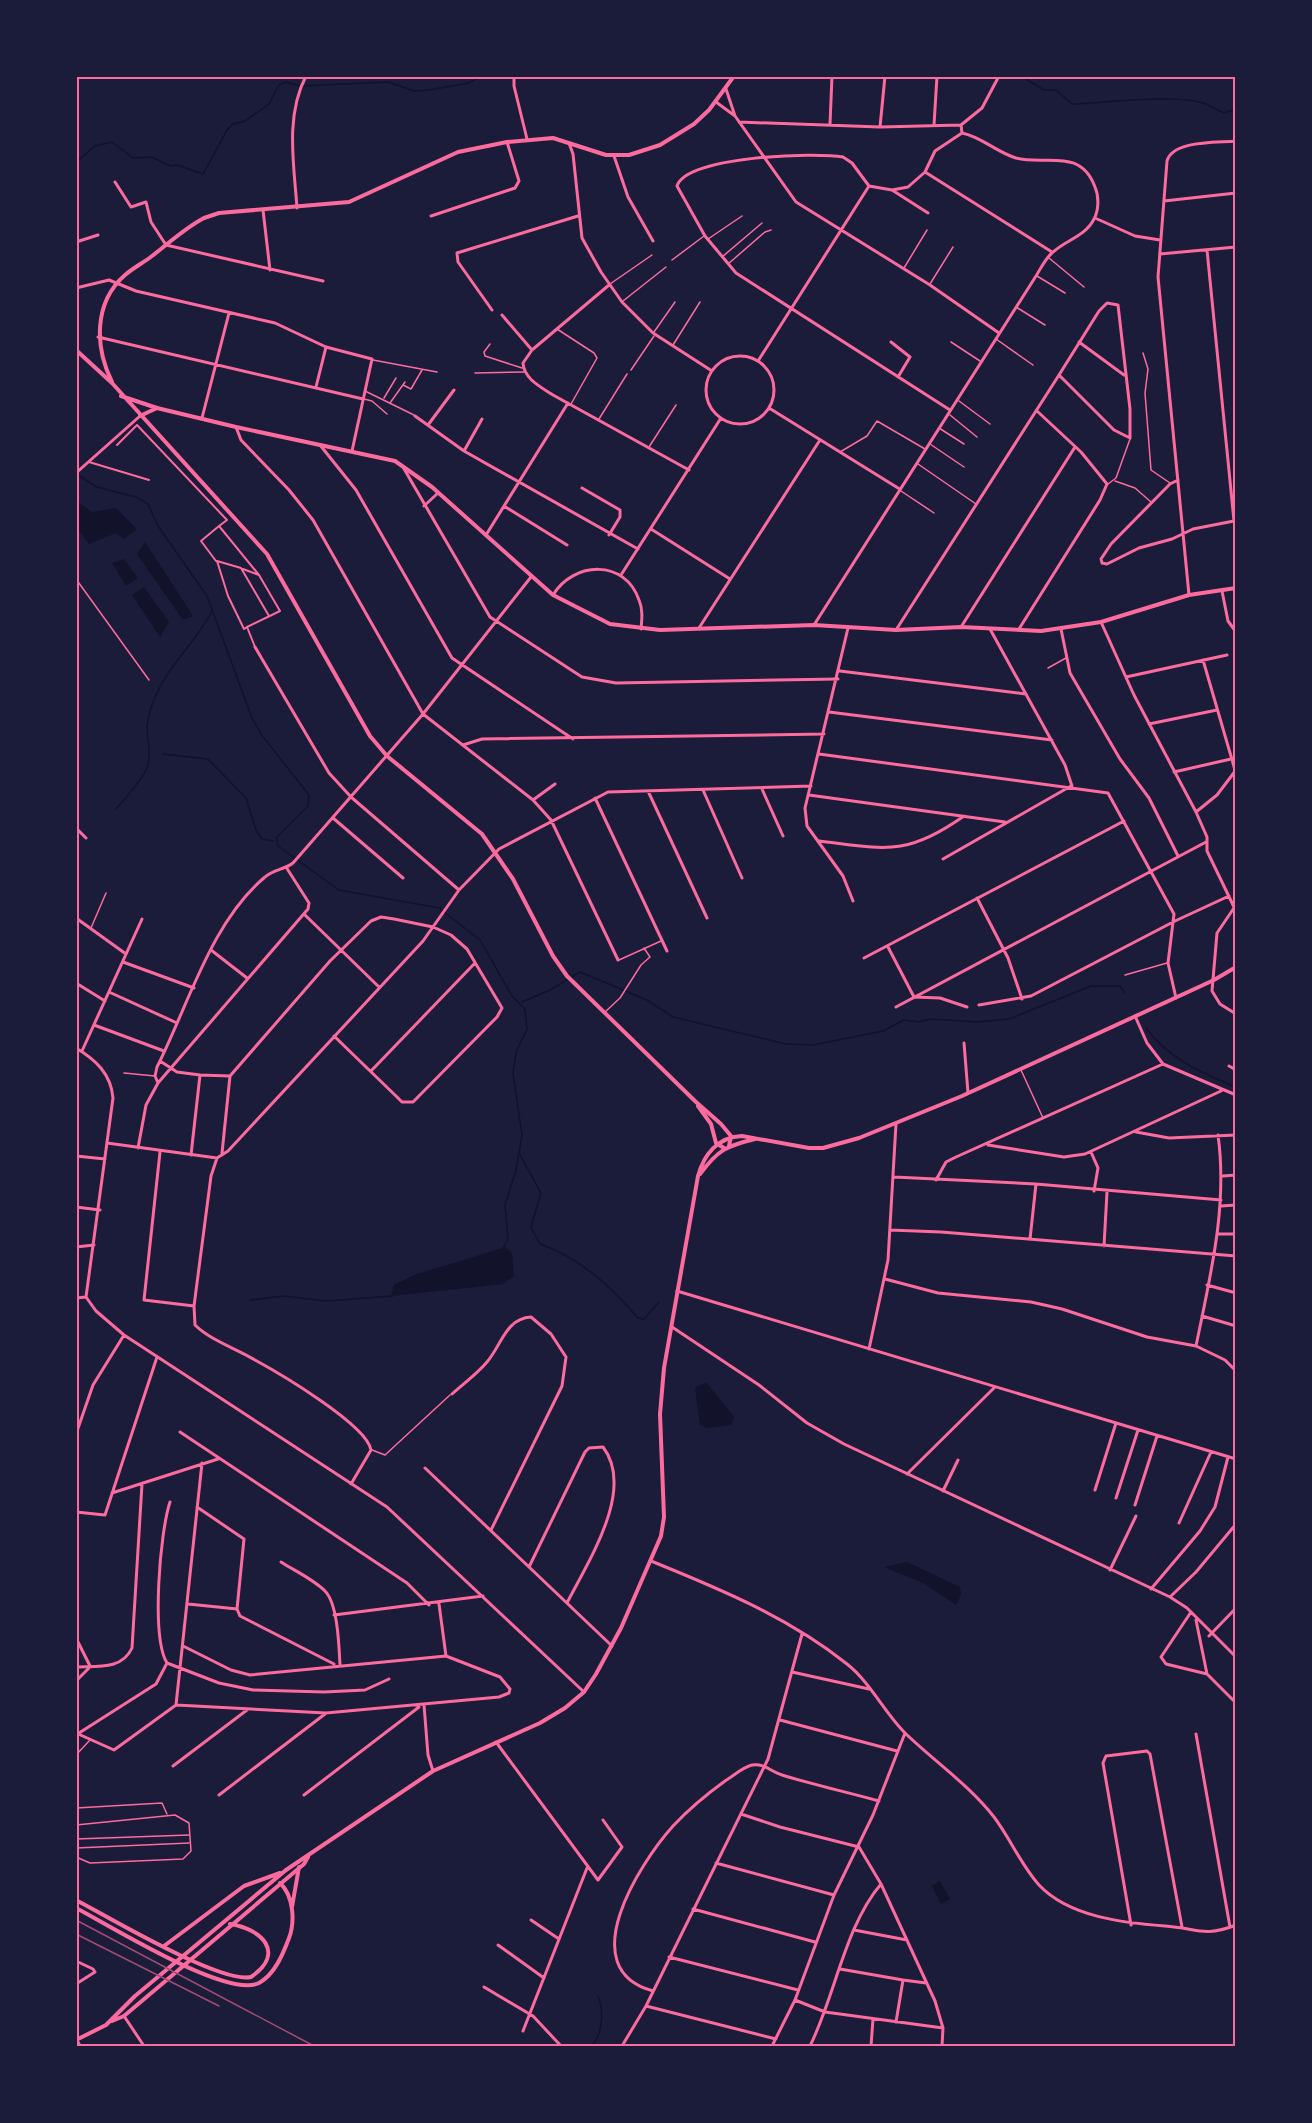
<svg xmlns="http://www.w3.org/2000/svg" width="1312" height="2123" font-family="'Space Grotesk',sans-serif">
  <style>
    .water { fill: #12122b }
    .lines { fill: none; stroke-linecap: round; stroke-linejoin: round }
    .stream { stroke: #12122b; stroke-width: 1.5 }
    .service { stroke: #ff6b9d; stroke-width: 1.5 }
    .pedestrian { stroke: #ff6b9d; stroke-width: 2 }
    .minor { stroke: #ff6b9d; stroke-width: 3 }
    .tertiary { stroke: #ff6b9d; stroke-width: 4 }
    .secondary { stroke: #ff6b9d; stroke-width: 4 }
    .rail { stroke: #a44b75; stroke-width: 1.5 }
    .neatline { fill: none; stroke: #ff6b9d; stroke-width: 2 }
  </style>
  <rect width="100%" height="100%" fill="#1b1b3a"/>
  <!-- water -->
  <path class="water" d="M77,501L92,512L116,508L137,529L124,539L116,533L89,544L77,528Z
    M145,542L193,616L183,620L137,554Z
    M124,559L138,578L126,586L112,563Z
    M144,587L169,622L160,637L132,595Z
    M506,1247L512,1253L514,1276L503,1284L391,1296L394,1285L414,1275Z
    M706,1382L734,1417L731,1425L707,1428L700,1425L695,1388Z
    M907,1562L960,1587L961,1595L956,1605L923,1583L884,1567Z
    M940,1881L950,1899L941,1904L932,1886Z"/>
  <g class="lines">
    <!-- stream -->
    <path class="stream" d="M1021,76L1044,90H1056L1072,104C1106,103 1172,94 1203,103C1210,105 1217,110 1224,113L1236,109
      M76,162L95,146L112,142L133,158L152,157L170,166L177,165L203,174L227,130L233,124L245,121L269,104L279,85L286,82L300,86L388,82L414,91L429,90L468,83L483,76
      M76,474L97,487L136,497L148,504L158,526L207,596L252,718L261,734L309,795L308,806L276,838L278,846L339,890L439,908L480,940L512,996L525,1009L527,1029L516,1052L513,1074L522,1135L516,1170L505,1205L508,1239L503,1248
      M163,754L208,759L246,798L256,830L262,839L273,841
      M116,809C127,796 140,783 147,768C152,754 147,740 147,726C148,718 151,707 154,700C168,664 196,643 212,611
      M522,1002L550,990L580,972L647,1000L673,1017L786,1044L813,1045L883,1031L904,1020L919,1022L930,1019L977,1022L1009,1019L1091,986H1120L1125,993
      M1146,1028C1168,1058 1201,1073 1236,1087
      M519,1153L541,1193L531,1227L540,1244C578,1257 612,1287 638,1318L644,1319L659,1302
      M251,1300L283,1296L326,1301L393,1296
      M592,2046C603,2033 604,2011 598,1996"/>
    <!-- service -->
    <path class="service" d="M708,239L742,216
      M722,257L762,223
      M1049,258L1084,287
      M672,260L704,236
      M728,264L765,232L771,230
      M904,268L927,230
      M1037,276L1065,293
      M610,284L652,255
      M930,284L953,247
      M623,301L666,267
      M1016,307L1045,325
      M557,329L594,353L597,358L571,404
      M654,332L675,302
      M996,339L1033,365
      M951,342L980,361
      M490,344L484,352L485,356L522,368
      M673,345L700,302
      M1143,353L1148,369L1145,393L1151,470L1170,483
      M373,360L437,372
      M631,370L654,336
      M475,373L524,372
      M403,385L411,389L422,370
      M365,391L414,415
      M384,398L396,378
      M364,399L372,401L387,414
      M959,401L990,424
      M390,403L405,382
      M950,415L977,437
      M599,419L627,374
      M939,428L964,444
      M930,444L964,467
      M649,447L676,405
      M840,452L867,436L877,421L925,449
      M918,464L976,504
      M1115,481L1135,488L1151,502
      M1108,484L1116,478L1130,439
      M901,491L934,513
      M76,579L149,680
      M1048,668L1066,658
      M91,928L106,893
      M619,960L661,941
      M1125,975L1167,963
      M605,1012L620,998L641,965L650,957L644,948
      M1021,1070L1043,1118
      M124,1073L155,1076
      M372,1450L385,1455L450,1395
      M76,1755L90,1740
      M76,1808L162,1803L167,1814
      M76,1825L175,1815L189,1823L191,1851L183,1859L90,1863L76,1857
      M76,1839L189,1835
      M76,1848L189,1843"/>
    <!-- pedestrian -->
    <path class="pedestrian" d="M117,445L137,425L227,520L219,526
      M89,462L149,480
      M216,561L201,541L219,526L259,575
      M243,569L259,575L280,611L247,627L255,647
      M247,627L244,629L228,596L217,561L241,568L269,616"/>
    <!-- minor -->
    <path class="minor" d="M514,76V86L527,139
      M726,89L735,116L796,202L930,285L999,333
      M716,102L735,116
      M739,122L880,127L961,125L982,108L999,76
      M830,124L832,76
      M934,125L937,76
      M880,127L885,76
      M569,143L573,154L582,238L601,272L622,302L653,333L712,371
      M614,156L628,197L653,241
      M925,172L1052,252
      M115,182L131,207L146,202L151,222L166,245L323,281
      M869,186L852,163L843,157C816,152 686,156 677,186L705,236L736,273L950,410
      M869,186L892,190L908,187L925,172L935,151L962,133
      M892,190L928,213
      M1164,201L1236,193
      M297,208C294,165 285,116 306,76
      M263,210L270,270
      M431,216L515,188L519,181L507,142
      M1095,218L1135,236L1160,240
      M76,242L98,235
      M1207,250L1234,521
      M1160,254L1236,247
      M609,285L532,350L523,363C524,379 541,387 553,395L689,470
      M76,288L109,280L136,291L275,323L326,347L372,359L352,451
      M492,310L458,262L457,253L578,216
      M502,315L532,350
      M98,337L363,399
      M891,342L910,357L898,377
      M1079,342L1124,375
      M706 390a34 34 0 1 1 68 0a34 34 0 1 1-68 0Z
      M758,361L869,186
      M316,387L326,347
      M769,408L898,488
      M415,416L464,451L638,549
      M202,418L229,313
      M428,425L454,390
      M236,427L241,440L289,490L313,520L423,714L533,800L551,820L618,960
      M320,445L356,490L452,658L573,739
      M464,451L482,419
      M403,467L490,617L582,677L616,683L838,679
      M76,473L140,416
      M1178,480L1170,484L1111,544L1101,559L1102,563L1107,564L1139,548L1172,539L1193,529L1234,521
      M582,488L620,510V517L609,535
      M424,506L438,493
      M504,506L567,545
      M651,529L730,579
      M486,535L568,403
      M621,575L721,418
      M1222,591L1228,621L1236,632
      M553,595C574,561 625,559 639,600C643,609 642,619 641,629
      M1189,595L1158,277L1167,161C1173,140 1217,143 1236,141
      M1101,622L1134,695L1196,812L1207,837V851L1234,907
      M814,625L1036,276C1041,268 1045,259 1052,253C1065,240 1085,237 1094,219C1099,210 1099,196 1095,187C1080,147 1046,166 1016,158C996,152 982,137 962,133L961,125
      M961,627L1075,447
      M699,628L820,440
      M848,628L805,808L807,826L843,876L853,901
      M990,629L1065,765L1072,786
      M1019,629L1100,500L1107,484L1081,452L1037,411
      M1061,629L1070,673L1120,759L1149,798L1178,856
      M896,630L1059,375L1114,430L1130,438V409L1118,305L1107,303L1099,311L1059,375
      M255,647L329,773L351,797L459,890
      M1203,660L1235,770
      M840,671L1026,694
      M1126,677L1227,655
      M829,712L1052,740
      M1149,724L1217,710
      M463,745L482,739L824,734
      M819,754L1108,793L1174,914L1168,963L1176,998
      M1174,772L1231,759
      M762,789L783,836
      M703,790L742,878
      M648,791L707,918
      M809,795L1005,822
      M595,798L667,951
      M533,800L555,784
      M1196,812L1217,795L1236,770
      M333,818L403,878
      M76,828L86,838
      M819,841C885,849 906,857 964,816
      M943,859L1071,786
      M977,898L1008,958L1022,999
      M1236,905L1217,933L1212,991L1220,1004L1236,1014
      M305,915L379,987
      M76,918L126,954
      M888,947L914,997L940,998L967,1007
      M211,950L247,978
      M864,958L1124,821
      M123,962L194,988
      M76,983L105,1001
      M109,992L177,1023
      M979,1005L1031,996L1175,921L1229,896
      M896,1007L1206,842
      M1135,1016L1147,1043L1163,1064L1236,1095
      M94,1025L164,1051
      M964,1043L968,1093
      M76,1048C96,1060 111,1074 113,1098L86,1297
      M82,1051L142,919
      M160,1061L177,1072L200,1075
      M1229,1066L1236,1070
      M371,1071L475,963
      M158,1083L155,1076L157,1067C188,1006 211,922 265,877C274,869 284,870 293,863L423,714L531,577
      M1136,1132L1169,1138L1236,1135
      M107,1143L217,1158
      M988,1145L1064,1157L1085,1154L1221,1091
      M138,1148L146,1105L158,1083L308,909L309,903L286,867
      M160,1152L144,1300L194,1306
      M1091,1152L1098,1168L1094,1191
      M222,1153L230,1076L330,961L371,921L381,917L394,919L433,927L451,935L467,949L502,1008L497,1017L413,1102H402L397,1097L334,1036
      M191,1155L200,1075L230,1076
      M76,1156L105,1159
      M1223,1176L1236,1175
      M894,1177L1036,1184L1221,1200
      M936,1180L946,1162L956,1157L1163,1064
      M1221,1206L1236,1205
      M76,1207L100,1210
      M890,1230L941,1232L1236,1256
      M1217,1234H1236
      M1030,1239L1036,1184
      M1104,1246L1107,1192
      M76,1247L94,1245
      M885,1279L938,1293L1031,1302L1062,1309L1147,1337L1196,1346L1225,1360L1236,1371
      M1207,1285L1236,1293
      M677,1291L1236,1459
      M86,1297L96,1311L124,1335L387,1507L584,1692
      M76,1298L86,1297
      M1202,1316L1236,1326
      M672,1327L759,1385L807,1423L844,1444L1170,1597L1187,1608L1236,1657
      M1196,1346C1210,1277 1228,1206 1218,1135
      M869,1349L888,1260L896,1124
      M452,1394C463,1384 477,1374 487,1362C501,1346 506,1318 531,1317L551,1334L566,1357L562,1386L491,1530
      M180,1432L407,1583L429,1605
      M76,1434L93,1385L124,1335
      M425,1468L612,1646
      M907,1474L995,1387
      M351,1484L371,1450C367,1425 279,1373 255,1360C237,1349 210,1340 195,1325L194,1306L211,1176L217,1158L228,1151L423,941L459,890L499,849L608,792L811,786
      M1095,1490L1116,1423
      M943,1491L958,1460
      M112,1493L218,1459
      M1116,1498L1138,1430
      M1135,1505L1157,1436
      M197,1507L244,1539L237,1609L240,1616L334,1664
      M76,1512L105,1515L157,1357
      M1179,1523L1211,1452
      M651,1561C720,1589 788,1617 847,1664C870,1682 884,1712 905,1733C934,1761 969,1785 994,1817C1010,1838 1021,1865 1039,1885C1069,1917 1124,1923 1165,1926C1197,1928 1203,1938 1236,1925
      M281,1562C295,1571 313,1579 325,1591C338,1604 339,1647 340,1665
      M529,1567L585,1452L589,1448L603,1447C636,1490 587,1563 567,1603
      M1110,1570L1136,1516
      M1151,1589L1200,1531L1215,1507L1228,1457
      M1170,1597L1196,1572L1236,1524
      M188,1604L237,1609
      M439,1604L446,1656
      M1191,1612L1161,1657L1166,1664L1207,1674
      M334,1615L483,1596
      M1196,1620L1207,1674L1236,1703
      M1209,1636L1236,1608
      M76,1638L90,1666
      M167,1663L219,1683L253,1690L324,1692L365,1690L389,1679
      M167,1663C151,1637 160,1532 170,1502
      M76,1667C97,1666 122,1670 132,1648L142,1484
      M792,1672L869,1689
      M76,1681L89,1668
      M176,1705L202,1463
      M424,1705L428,1755L433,1771
      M780,1720L897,1751
      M76,1733L114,1750L176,1705L326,1713L499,1697L509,1693L510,1689L500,1677L446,1656L250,1675L231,1670L183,1646
      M79,1733L156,1684L167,1663
      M1196,1734L1230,1927
      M496,1742L598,1880L622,1847L603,1820
      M173,1766L247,1710
      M219,1795L325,1714
      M304,1795L419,1707
      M741,1814L780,1827L859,1847L881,1884
      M716,1863L834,1895
      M693,1909L815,1942
      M531,1920L559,1939
      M1131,1925L1103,1763L1106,1756L1147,1751L1150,1754L1182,1927
      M854,1930L907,1940
      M498,1945L544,1978
      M669,1957L798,1990
      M76,1961L93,1969L95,1972L76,1984
      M840,1969L903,1980
      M484,1987L533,2016L561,2046
      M653,1991C572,1969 639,1864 673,1826C688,1810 707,1794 725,1781C733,1776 743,1767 752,1765C765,1763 771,1772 782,1775C814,1785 847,1792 879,1801
      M795,2000L825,2012L943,2028
      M646,2006L776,2039
      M124,2016L144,2046
      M896,2022L903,1980L926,1983
      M523,2031L587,1868
      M77,2040L80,2046
      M622,2046L646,2006L768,1759L802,1634
      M772,2046L795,2000L834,1895L873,1815L905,1733
      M810,2046C835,1996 845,1926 881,1884L935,2001L943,2028L942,2046
      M871,2046L873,2019"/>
    <!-- tertiary -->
    <path class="tertiary" d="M140,416L157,408L236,427L395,461L432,487L553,595L610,624L660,630L814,625L896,630L961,627L1041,631L1101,622L1189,595L1236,588
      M76,1900C108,1917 221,1984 251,1977C286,1953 262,1929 230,1924
      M292,1907L299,1867
      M76,1908C109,1925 227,1999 259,1983C275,1974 283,1954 289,1938C295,1922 294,1896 280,1883"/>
    <!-- secondary -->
    <path class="secondary" d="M76,350L112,383L267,554L370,736L387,756L482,834L513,879L553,956L567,976L696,1102L721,1124L731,1136L729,1146
      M112,382C95,348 93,303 125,275C133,268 143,263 152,256C169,243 185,228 204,218L219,213L349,202L458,152L507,142L553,138L606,155H629L660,145L694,124L709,110L734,76
      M121,396L157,408
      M698,1106L711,1124L716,1143L724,1148
      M700,1174C718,1150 726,1146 755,1139
      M164,1946L244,1886L280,1873
      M112,2021L124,2016L304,1864L308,1857
      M106,2025L135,1996L286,1870L433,1771L540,1723L565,1708L584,1692L596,1674L621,1628L661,1536L664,1517L660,1414L664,1368L698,1176C704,1154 718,1137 742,1136L809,1148H823L859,1138L962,1096L1214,980L1236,967
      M76,2040L106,2025"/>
    <!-- rail -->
    <path class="rail" d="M76,1920L314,2046
      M76,1934L219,2006"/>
  </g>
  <!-- border -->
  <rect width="1312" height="2123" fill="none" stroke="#1b1b3a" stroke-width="156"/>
  <rect x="78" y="78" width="1156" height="1967" class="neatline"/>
</svg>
